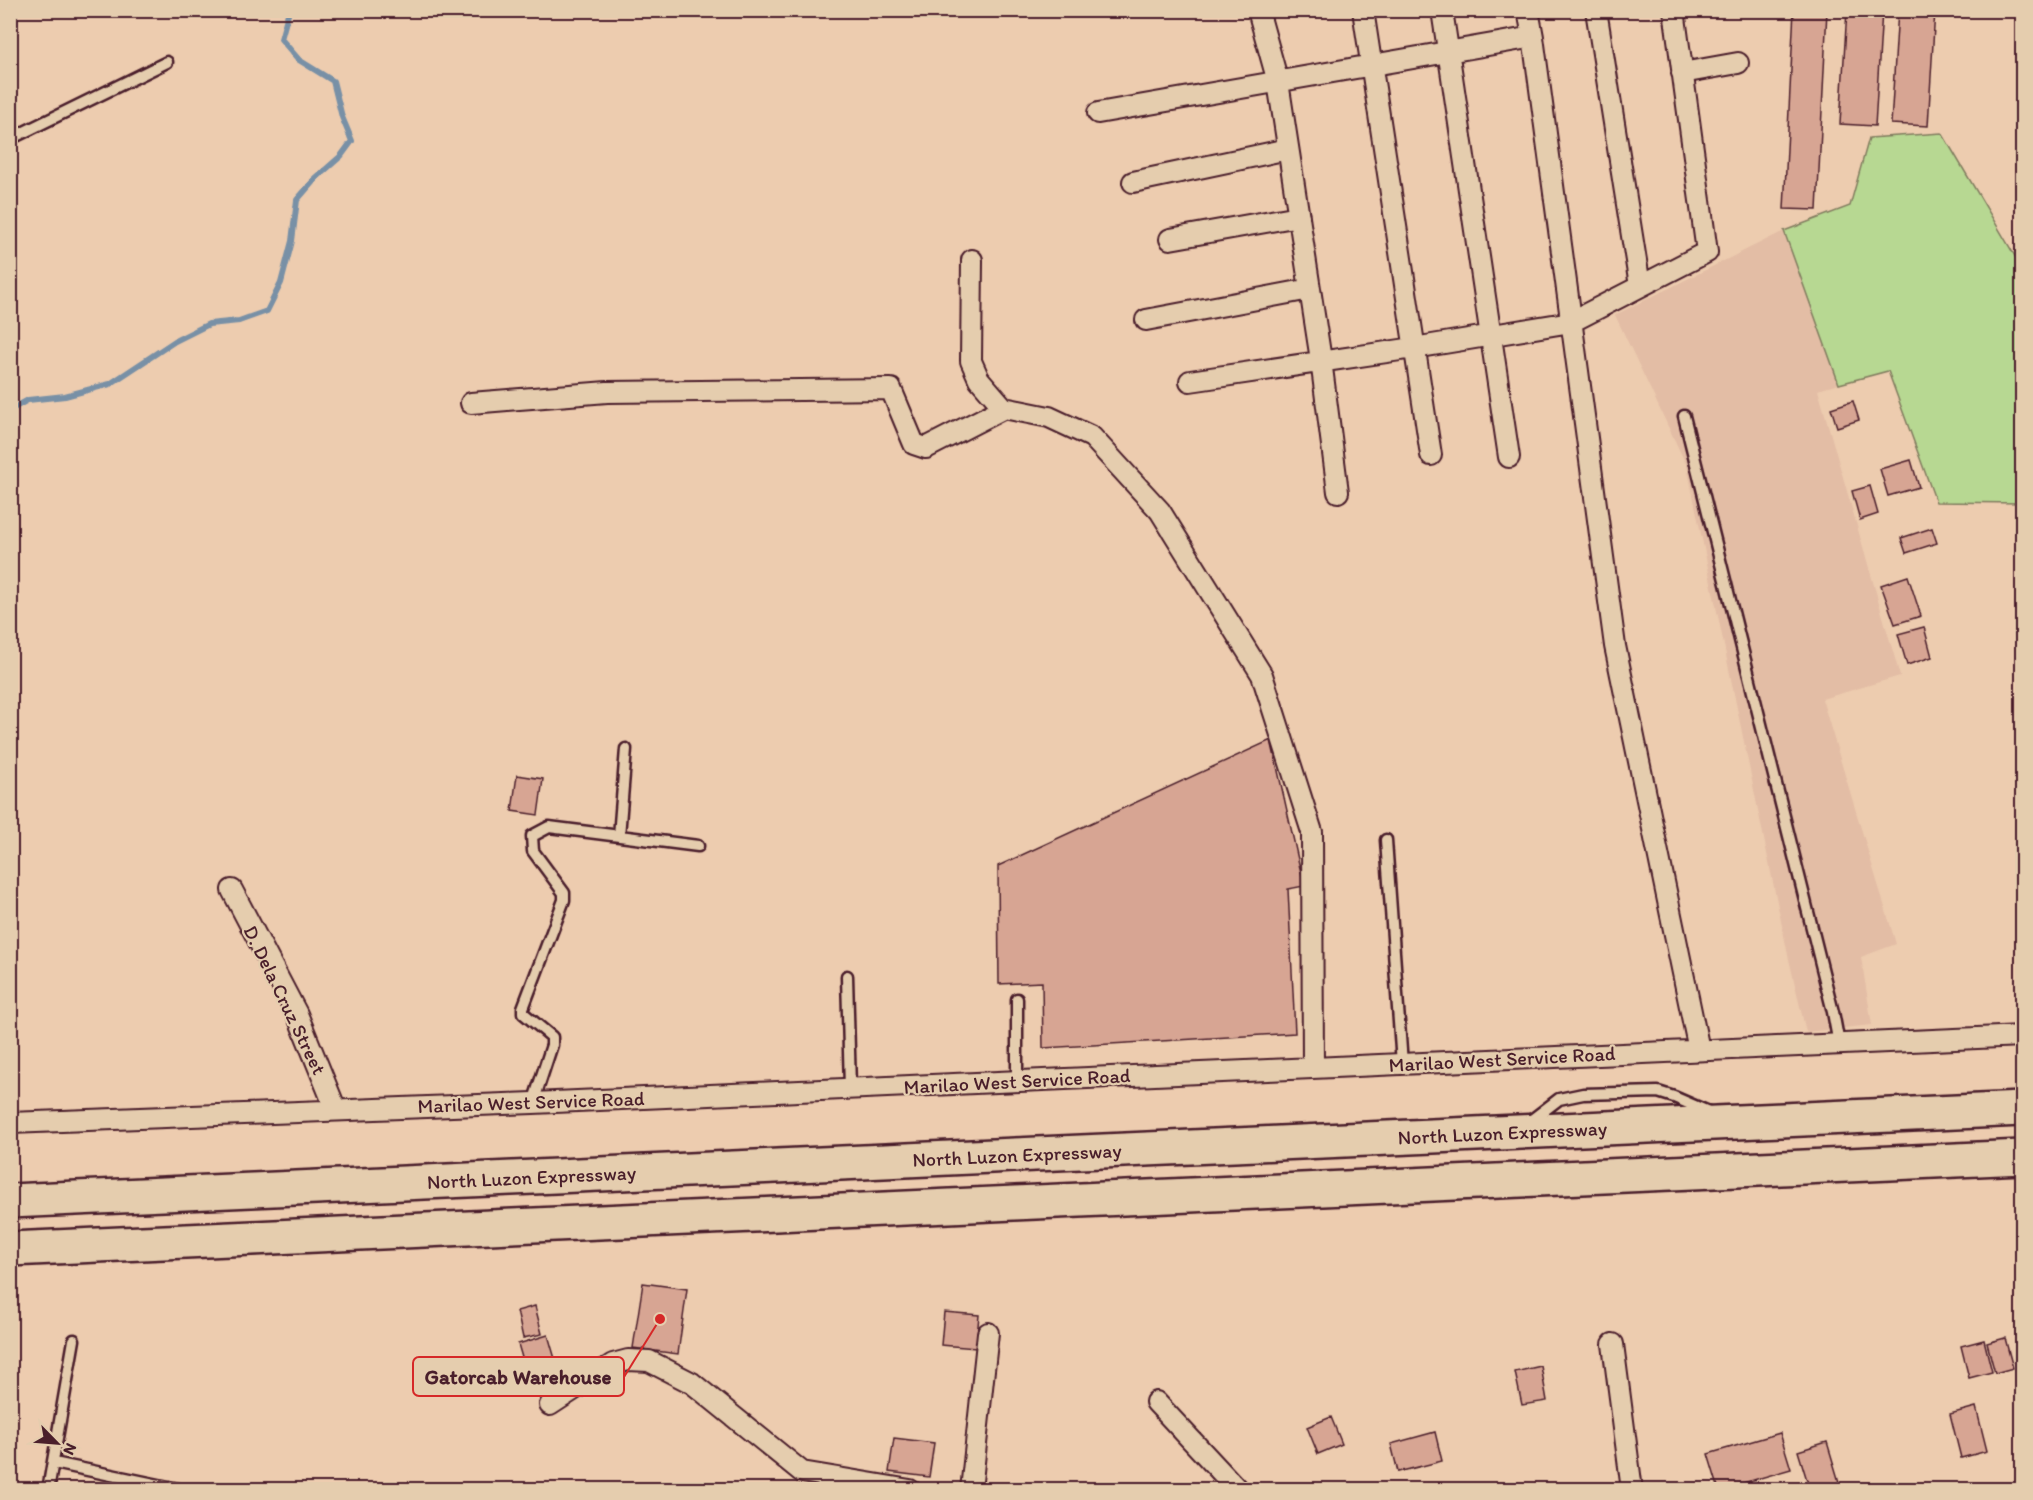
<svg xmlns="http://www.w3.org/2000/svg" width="2033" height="1500" font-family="Itim,sans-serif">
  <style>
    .built { fill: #e3bda5 }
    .green { fill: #b7d892; stroke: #807c5e; stroke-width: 1.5 }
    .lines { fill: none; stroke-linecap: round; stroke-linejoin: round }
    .stream { stroke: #7890a6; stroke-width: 6 }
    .building { fill: #d7a593; stroke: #4a1f2b; stroke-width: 1.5 }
    .service-casing { stroke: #4a1f2b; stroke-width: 15 }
    .minor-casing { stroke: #4a1f2b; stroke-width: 24 }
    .motorway-casing { stroke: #4a1f2b; stroke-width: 38 }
    .service { stroke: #e5cdae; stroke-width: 10 }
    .minor { stroke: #e5cdae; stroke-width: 20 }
    .motorway { stroke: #e5cdae; stroke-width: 33 }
    .labels { text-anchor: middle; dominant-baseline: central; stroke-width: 4.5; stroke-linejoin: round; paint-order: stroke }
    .street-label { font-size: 20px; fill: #4a1f2b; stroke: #e5cdae }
    .leader { fill: none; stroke: #d62828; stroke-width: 2 }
    .callout-dot { fill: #d62828; stroke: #e5cdae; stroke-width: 2 }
    .callout { fill: #e5cdae; stroke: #d62828; stroke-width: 2 }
    .callout-label { font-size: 21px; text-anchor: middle; font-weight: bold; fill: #4a1f2b }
  </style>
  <rect width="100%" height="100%" fill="#edccaf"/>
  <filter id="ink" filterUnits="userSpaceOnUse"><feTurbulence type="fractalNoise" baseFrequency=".0167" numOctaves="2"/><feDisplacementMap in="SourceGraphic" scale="12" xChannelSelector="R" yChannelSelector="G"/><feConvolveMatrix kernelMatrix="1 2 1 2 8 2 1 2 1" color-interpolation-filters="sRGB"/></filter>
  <g filter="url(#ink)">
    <!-- built -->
    <path class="built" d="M1784,231L1839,384L1818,390L1900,676L1822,699L1896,944L1861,957L1872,1025L1806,1032L1788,955L1687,466L1615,315Z"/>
    <!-- green -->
    <path class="green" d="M1942,133L2022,268V503L1936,502L1888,371L1839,384L1784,231L1850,206L1869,138Z"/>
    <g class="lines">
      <!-- stream -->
      <path class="stream" d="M10,410L28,400L65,396L110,384L175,341L209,324L239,321L267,311L281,283L292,241L297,200L316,178L341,156L352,141L342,117L333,81L299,60L281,39L289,10"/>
    </g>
    <!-- building -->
    <path class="building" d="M1794,10H1827L1817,210L1784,209Z
      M1847,10H1882L1875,126L1840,124Z
      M1898,10H1935L1928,126L1891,124Z
      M1853,401L1859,420L1837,427L1831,408Z
      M1911,460L1919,487L1888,496L1880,469Z
      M1870,486L1878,514L1860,520L1852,491Z
      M1932,528L1937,543L1906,553L1901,538Z
      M1908,576L1921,616L1895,624L1881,585Z
      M1924,627L1932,657L1907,665L1898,634Z
      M1271,740L1304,886L1288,889L1295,1033L1043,1048L1042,982L999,984L998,866Z
      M517,775L543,779L538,815L512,811Z
      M643,1283L687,1289L678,1354L633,1348Z
      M535,1306L542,1334L523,1338L517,1311Z
      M944,1312L979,1315L976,1348L941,1345Z
      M548,1335L558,1369L528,1378L518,1344Z
      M2005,1338L2013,1368L1995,1373L1987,1343Z
      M1984,1340L1992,1372L1969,1378L1961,1346Z
      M1541,1366L1547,1401L1522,1405L1515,1372Z
      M1976,1407L1987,1451L1961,1458L1950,1414Z
      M1331,1417L1342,1444L1318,1454L1307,1427Z
      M1435,1432L1442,1461L1398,1472L1391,1444Z
      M1780,1433L1791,1469L1719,1490L1708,1454Z
      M894,1438L934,1443L929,1477L889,1472Z
      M1827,1442L1839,1482L1810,1490L1798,1451Z
      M819,1476L841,1488L840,1490H812Z"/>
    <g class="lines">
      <!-- service casing -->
      <g class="service-casing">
        <path id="service" d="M10,139L167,62
          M1684,416L1833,1012L1839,1044
          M619,836L626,749
          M1386,840L1402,1064
          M847,976L850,1088
          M1017,1081V999
          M533,1103L552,1045V1037L523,1013V1008L564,900V893L533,851L532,836L549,827L698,846
          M1529,1122L1559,1099L1583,1094L1658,1092L1674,1097L1711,1113
          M54,1463L183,1490
          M48,1490L74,1340"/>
      </g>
      <!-- minor casing -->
      <g class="minor-casing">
        <path id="minor" d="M1258,10L1278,82L1321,360L1338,492
          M1363,10L1431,455
          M1442,10L1509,457
          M1528,10L1533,37L1615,646L1699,1050
          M1596,10L1640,286
          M1682,73L1738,63
          M1098,113L1533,37
          M1133,182L1288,149
          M1170,239L1299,216
          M972,260L971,361L979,379L1004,408
          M1146,320L1310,289
          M1190,381L1414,348L1571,322L1707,252L1674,10
          M471,403L607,392L891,389L914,444L926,448L1004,408L1049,417L1092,437L1160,511L1262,675L1312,832L1313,1067
          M232,890L297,1014L336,1110
          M10,1123L533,1103L2022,1036
          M1613,1344L1632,1490
          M1156,1402L1238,1490
          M550,1405L613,1364L628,1360L649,1361L692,1383L802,1472L910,1490
          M971,1490L988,1333"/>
      </g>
      <!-- motorway casing -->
      <g class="motorway-casing">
        <g id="motorway">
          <path id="s1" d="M10,1201L2022,1109"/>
          <path d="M10,1249L2022,1157"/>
        </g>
      </g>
      <!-- service -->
      <use href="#service" class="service"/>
      <!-- minor -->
      <use href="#minor" class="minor"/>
      <!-- motorway -->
      <use href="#motorway" class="motorway"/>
    </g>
  </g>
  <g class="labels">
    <!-- street labels -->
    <g class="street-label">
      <text transform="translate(285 1000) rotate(64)">D. Dela Cruz Street</text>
      <text transform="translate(1502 1059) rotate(-3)">Marilao West Service Road</text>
      <text transform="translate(1017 1081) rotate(-3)">Marilao West Service Road</text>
      <text transform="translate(531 1102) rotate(-2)">Marilao West Service Road</text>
      <text stroke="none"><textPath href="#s1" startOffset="1494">North Luzon Expressway</textPath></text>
      <text stroke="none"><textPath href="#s1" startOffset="1008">North Luzon Expressway</textPath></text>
      <text stroke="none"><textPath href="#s1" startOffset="522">North Luzon Expressway</textPath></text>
    </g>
  </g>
  <!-- callouts -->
  <path class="leader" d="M660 1319L624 1377"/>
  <circle class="callout-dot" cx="660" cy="1319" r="6"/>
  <rect class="callout" x="413" y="1357" width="211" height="39" rx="6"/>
  <g class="callout-label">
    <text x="518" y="1384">Gatorcab Warehouse</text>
  </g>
  <!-- margin -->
  <rect width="2033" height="1500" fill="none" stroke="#e5cdae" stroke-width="36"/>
  <rect x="18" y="18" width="1997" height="1464" fill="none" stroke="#4a1f2b" stroke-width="2" filter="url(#ink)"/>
  <!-- north arrow -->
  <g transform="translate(57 1443) rotate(115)" stroke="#e5cdae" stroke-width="4.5" paint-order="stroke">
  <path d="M0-4.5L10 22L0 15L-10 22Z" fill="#4a1f2b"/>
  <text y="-9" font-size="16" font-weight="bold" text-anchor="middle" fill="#4a1f2b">N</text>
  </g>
</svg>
